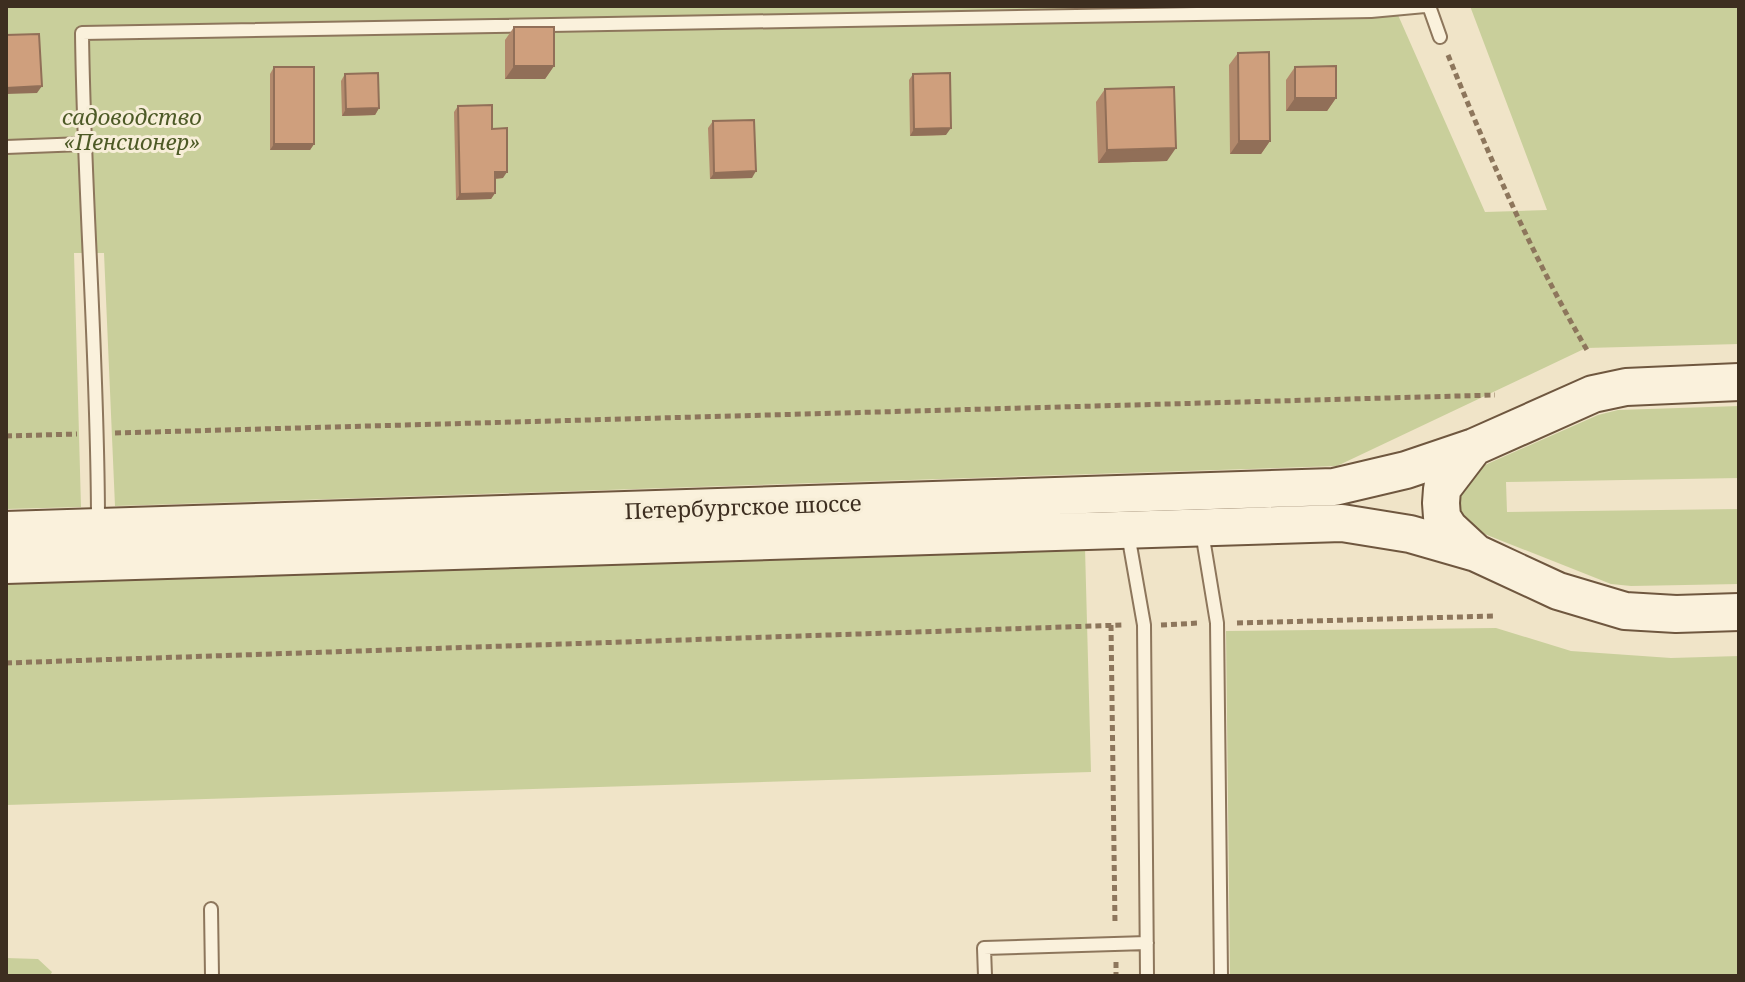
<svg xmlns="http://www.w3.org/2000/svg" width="1745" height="982" font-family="'Noto Serif',serif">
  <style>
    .green { fill: #c9cf9b }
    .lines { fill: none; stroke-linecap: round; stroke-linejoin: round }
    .lane-casing { stroke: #8d765c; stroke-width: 16 }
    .secondary-casing { stroke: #6f573f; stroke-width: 40 }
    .path { stroke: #8d765c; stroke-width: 5; stroke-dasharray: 6 4; stroke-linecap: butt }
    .lane { stroke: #faf1dc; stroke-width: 12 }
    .secondary { stroke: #faf1dc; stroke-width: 36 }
    .wall { fill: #b2896c }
    .shaded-wall { fill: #916f58 }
    .building { fill: #cf9f7d; stroke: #916f58; stroke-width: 2 }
    .labels { text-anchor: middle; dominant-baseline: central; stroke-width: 6; stroke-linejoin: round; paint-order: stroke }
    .park-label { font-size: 22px; font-style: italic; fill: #4d5a26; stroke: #f7eed8 }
    .street-label { font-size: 22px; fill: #3d2e20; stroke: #f7eed8 }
  </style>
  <rect width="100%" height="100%" fill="#f0e4c8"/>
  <!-- green -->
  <path class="green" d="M6,6H1394L1485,212L1547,210L1470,6H1739V344L1586,348L1337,466L115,506L104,253H74L81,507L6,509Z
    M1739,406V478L1506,482L1507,512L1739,509V584L1631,586L1611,584L1477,531C1460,518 1459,509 1459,488L1476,469L1598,415L1618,410Z
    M1085,548L1091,772L6,805V583Z
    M1496,628L1571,651L1671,658L1739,656V976H1230L1226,631Z
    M6,958L38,959L52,972L50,976H6Z"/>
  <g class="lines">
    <!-- lane casing -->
    <g class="lane-casing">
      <path id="lane" d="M1429,6L1440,37
        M6,147L83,144
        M98,522C98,359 84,196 82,33L1371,11L1425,6
        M1202,532L1217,623L1221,976
        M1128,534L1144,625L1147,976
        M211,909L212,976
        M985,976L984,948L1147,943"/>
    </g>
    <!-- secondary casing -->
    <g class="secondary-casing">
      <path id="secondary" d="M1474,447L1442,489L1441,503L1442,517L1449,528L1476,553L1558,591L1625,611L1676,614L1739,612
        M6,530L1334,487L1406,470L1474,447L1593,394L1626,387L1739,382
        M6,565L1342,523L1410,534L1476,553"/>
    </g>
    <!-- path -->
    <path class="path" d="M1448,55C1489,156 1532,256 1587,350
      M115,433L1495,395
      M6,436L77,434
      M1237,623L1496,616
      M1111,625L1115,924
      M1161,625L1199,623
      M6,663L1123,625
      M1116,962V976"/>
    <!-- lane -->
    <use href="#lane" class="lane"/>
    <!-- secondary -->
    <use href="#secondary" class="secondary"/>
  </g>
  <!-- wall -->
  <path class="wall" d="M514,27L554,66L545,79H505V40Z
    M1238,53L1270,141L1261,154H1230L1229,65Z
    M274,67L314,144L310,150H270V74Z
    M1295,67L1336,98L1327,111H1286V80Z
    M345,74L379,108L375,115L342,116L341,81Z
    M913,74L946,135L910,136L909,80Z
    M1105,89L1167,161L1098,163L1096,102Z
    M458,106L492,129L503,178L495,179V193L491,199L456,200L454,112Z
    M713,121L752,178L710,179L708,128Z"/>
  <!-- shaded-wall -->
  <path class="shaded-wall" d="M514,66H554L545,79H505Z
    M42,86L37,93L6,94V88Z
    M1295,98H1336L1327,111H1286Z
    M379,108L375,115L342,116L346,109Z
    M951,128L946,135L910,136L914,129Z
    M1239,141H1270L1261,154H1230Z
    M274,144H314L310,150H270Z
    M1176,148L1167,161L1098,163L1107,150Z
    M756,171L752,178L710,179L714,173Z
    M495,172H507L503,178L490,179Z
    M495,193L491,199L456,200L460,194Z"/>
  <!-- building -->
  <path class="building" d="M514,27H554V66H514Z
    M39,34L42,86L6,88V35Z
    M1269,52L1270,141H1239L1238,53Z
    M1336,66V98H1295V67Z
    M274,67H314V144H274Z
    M378,73L379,108L346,109L345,74Z
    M950,73L951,128L914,129L913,74Z
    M1174,87L1176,148L1107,150L1105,89Z
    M492,105V129L507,128V172H495V193L460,194L458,106Z
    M754,120L756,171L714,173L713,121Z"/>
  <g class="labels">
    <!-- park labels -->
    <g class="park-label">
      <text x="132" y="116">садоводство<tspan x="132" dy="25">«Пенсионер»</tspan></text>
    </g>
    <!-- street labels -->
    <g class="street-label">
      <text transform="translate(743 506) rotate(-2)">Петербургское шоссе</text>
    </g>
  </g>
  <!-- border -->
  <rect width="1745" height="982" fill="none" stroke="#3d2e20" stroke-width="16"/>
</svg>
